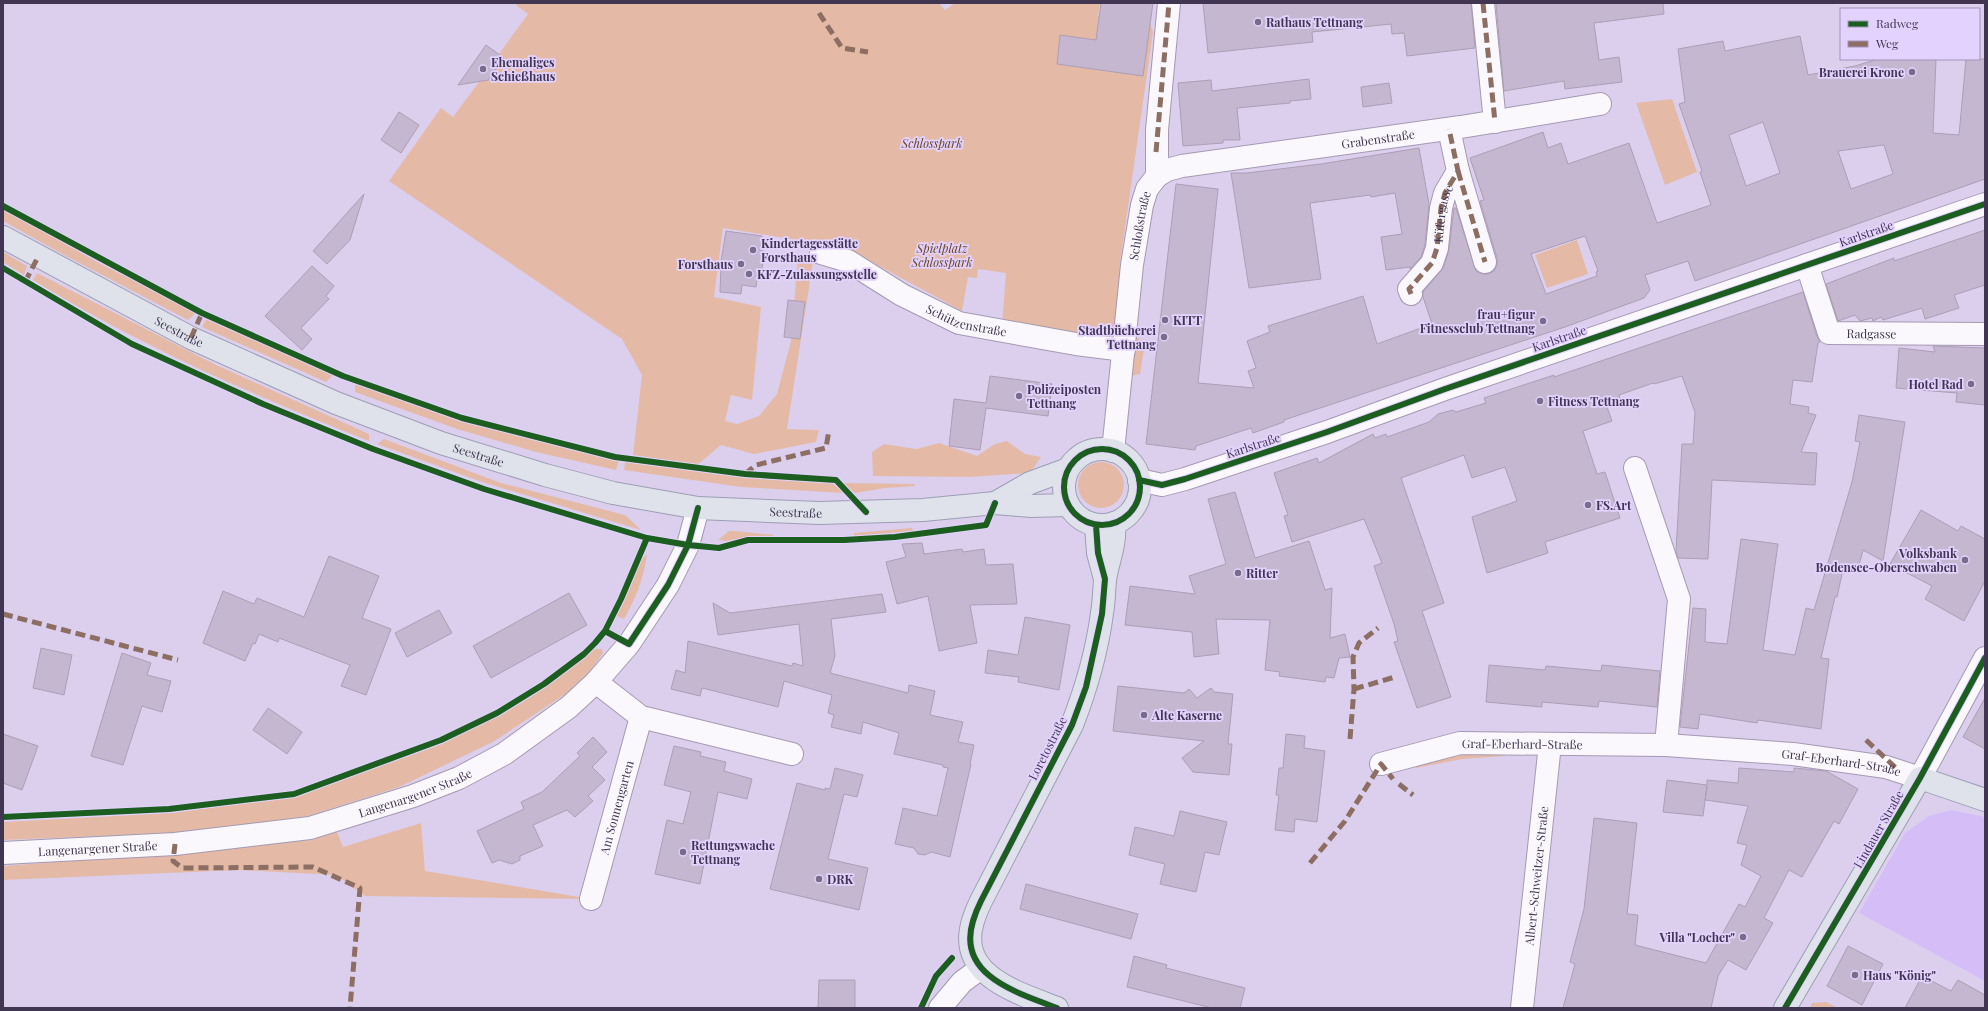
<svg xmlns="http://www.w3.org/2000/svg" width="1988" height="1011" font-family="'Playfair Display',serif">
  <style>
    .built { fill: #d5bef7 }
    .green { fill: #e4baa7 }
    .building { fill: #c6b7d1; stroke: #ad9eb6; fill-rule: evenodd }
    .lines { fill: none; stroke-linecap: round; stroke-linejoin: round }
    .minor-casing { stroke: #a499b3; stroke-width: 24 }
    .major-casing { stroke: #9c9eb5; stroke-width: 24 }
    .minor { stroke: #faf8fc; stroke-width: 22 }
    .major { stroke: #dfe2ea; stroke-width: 22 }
    .quiet { stroke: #8d6e63; stroke-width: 5; stroke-dasharray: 10 5; stroke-linecap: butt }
    .cycleway-casing { stroke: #e3d2fe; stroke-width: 8 }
    .cycleway { stroke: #1b5e20; stroke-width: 6 }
    .poi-dot { fill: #776c89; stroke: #e3d2fe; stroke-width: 1.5 }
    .labels { text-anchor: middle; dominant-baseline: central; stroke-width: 3.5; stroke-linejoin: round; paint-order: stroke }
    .poi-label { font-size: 12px; font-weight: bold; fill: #413652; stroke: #e3d2fe; text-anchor: start }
    .street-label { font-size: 12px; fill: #413652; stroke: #e3d2fe }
    .park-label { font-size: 12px; font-style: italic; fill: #684422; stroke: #e3d2fe }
  </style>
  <rect width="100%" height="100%" fill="#dccfee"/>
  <!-- built -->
  <path class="built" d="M1951,810L1985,817V981L1859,913L1905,833L1929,816Z"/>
  <!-- green -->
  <path class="green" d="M517,3H939L945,10L955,3H1100L1098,16L1150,23L1153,32L1120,263L1116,341L1002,325L1006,273L978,269L977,278L968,277L962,311L846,248L723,228L714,297L761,307L752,400L731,395L725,421L737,424L759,416L777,394L791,341L798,257L813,262L787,429L819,430L816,442L754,454L721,445L697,465L633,455L642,375L622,339L389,181L441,108L453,117L479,82L488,80L504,58L499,54L528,14L516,5Z
    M1672,99L1697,172L1665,185L1636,103Z
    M3,209L99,263L197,312L188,320L66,256L3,221Z
    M1577,240L1588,274L1547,288L1535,255Z
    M3,252L27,266L24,275L3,262Z
    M37,273L214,364L369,434V441C253,395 140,346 33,280Z
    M206,319L333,375L326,382L202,327Z
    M1135,336L1145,343L1140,374L1131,376Z
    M355,383L482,425L619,460L616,470L536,452L457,429L355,392Z
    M384,439L501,483L625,515L641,530L482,482L377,444Z
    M1007,441L1025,454L1041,457L1030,473L969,477L873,476L872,452L884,444L916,449L939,443L977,456L995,444Z
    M625,462L749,477L831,482L844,493L741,487L624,470Z
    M1078 485a23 23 0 1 1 46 0a23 23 0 1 1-46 0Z
    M843,483L914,484L915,486L885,488L855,493Z
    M912,528L913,531L854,536V533Z
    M729,531H735L774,535L773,537L751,536L726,541L718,540Z
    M647,554C644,578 636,598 624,619L617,616L639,562Z
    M592,649H602L603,653L592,669L567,693L493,742L399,787L308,816L181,833L3,840V822L172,813L295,796L442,744L498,715L545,686L586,657Z
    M1505,750V756L1462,759L1416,768V766L1460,754Z
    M421,823L425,871L591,899L365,896L336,875L239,870L3,880V866L179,853L312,840L337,832L343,847Z
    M1826,1002L1838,1008H1810L1812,1003Z"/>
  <!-- building -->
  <path class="building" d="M1101,3H1153L1143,76L1057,64L1060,35L1096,40Z
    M1203,3H1471L1475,48L1407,56L1404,33L1392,34L1391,24L1312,32L1313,42L1208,53Z
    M1502,3H1663L1664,14L1594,23L1599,60L1619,57L1622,82L1565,89L1564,81L1504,91L1496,4Z
    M1800,36L1808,75L1855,66L1878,59H1936L1933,133L1959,135L1966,59H1985V179L1695,281L1688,261L1645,275L1650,290L1644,298L1565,327L1284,420V422L1253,433L1251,428L1196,446L1195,450L1146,444L1176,184L1218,189L1198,383L1254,388L1248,371L1256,368L1247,341L1270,332L1268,326L1363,296L1377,344L1432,324L1423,297V292L1444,267L1449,249L1454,208H1456L1476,271L1482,274H1488L1494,271L1497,265V258L1480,201L1484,200L1470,158L1543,132L1548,148L1561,143L1568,164L1629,143L1657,223L1711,205L1700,172L1702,171L1679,104L1685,102L1678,49L1723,41L1725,51ZM1763,122L1780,173L1746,186L1729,135ZM1884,145L1893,174L1851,189L1838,151ZM1585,236L1598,271L1596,272L1597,276L1546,294L1531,254Z
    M486,45L504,58L488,80L458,85Z
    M1309,79L1311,99L1290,101V103L1237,108L1240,140H1223V143L1183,146L1178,83L1211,80L1212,91Z
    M1389,83L1392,103L1363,107L1361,87Z
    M399,112L419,125L401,153L381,140Z
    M1419,148L1429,204L1425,245L1421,257L1410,269V267L1386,270L1381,237L1402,234L1395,193L1371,197L1370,195L1310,203L1321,279L1249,288L1231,173H1247L1321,164Z
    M364,194L350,240L327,264L313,251Z
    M1985,230V285L1954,295L1959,308L1925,319L1922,308L1883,320L1881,317L1873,321L1872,318L1860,321L1855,315L1838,321L1826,284L1894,258V261Z
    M726,231L762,236L760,251H764L762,269L758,268L756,287L742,285L741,294L720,292L721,267H720Z
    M312,266L334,286L326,296L329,299L301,328L312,339L302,350L265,316Z
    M1803,292L1817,337L1820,342L1818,343L1812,382L1793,380L1790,404L1809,407L1808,413L1816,415L1801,452L1817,453L1815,485L1712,480L1708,559L1678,558L1676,552L1682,444H1693L1695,412L1682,376L1654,384L1653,383L1619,395L1620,400L1606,404L1612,421L1583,431L1597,474L1605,472L1620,518L1545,542L1548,553L1487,573L1472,517L1517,501L1505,467L1472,478L1464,455L1401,478L1444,603L1422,611L1451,697L1417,708L1394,642L1398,641L1394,624L1374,566L1382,563L1364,519L1292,542L1284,516L1288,515L1274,473L1317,458L1319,463L1373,434L1375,438L1386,434L1387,437L1429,422L1438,414L1453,410L1456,412L1486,403L1484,398L1554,375V377Z
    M788,300L805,302L800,339L784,337Z
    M1933,346L1985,348V405L1956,402L1957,393L1896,388L1899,348L1935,352Z
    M990,376L1052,384L1048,416L986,408L980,450L949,446L954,399L986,403Z
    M1859,415L1905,422L1883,561L1863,550L1858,569L1844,565L1837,597H1835L1821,658L1829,659L1821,729L1758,720L1757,723L1700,714L1698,729L1680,727L1693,608L1706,609L1705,642L1727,644L1741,539L1778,544L1763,650L1795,655L1806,608L1814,610L1852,482L1860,442L1855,441Z
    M1235,492L1255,558L1309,541L1325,590L1332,588L1330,638L1345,634L1350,657L1339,658L1334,678L1326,677L1325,682L1279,676L1280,672L1265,670L1270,620L1216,619L1219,654L1194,657L1192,632L1125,625L1130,586L1195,594L1189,576L1226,564L1208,499Z
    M1921,510L1958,531L1961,526L1985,539V581L1964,621L1925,599L1932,586L1890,564Z
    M922,543L924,554L962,549L963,552L984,549L986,565L1013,564L1017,604L970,605L977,643L939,651L928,596L897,604L886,562L906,557L902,544Z
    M329,556L379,576L362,618L391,629L366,695L341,686L350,665L279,638L278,642L259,634L255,644L253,643L245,661L203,643L223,591L254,604L257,598L304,617Z
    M569,593L587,625L491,678L473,646Z
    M882,594L886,612L831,619L835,656L830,673L908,693L909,685L935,691L930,715L963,722L958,742L974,745L970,764H971L950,857L931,852L925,855L918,854L914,848L895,844L903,808L937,816L948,768L943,767V765L894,754L899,733L863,722L861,734L831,727L834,715L828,713L832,695L784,681L778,707L702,688L700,696L671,689L676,670L685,673L688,641L792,666L793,663L803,666L799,624L718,635L713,603L730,613Z
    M439,610L452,633L407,657L395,633Z
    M1025,617L1070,625L1059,690L1018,682L1019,677L985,673L988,650L1018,655Z
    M41,648L72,655L64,695L33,688Z
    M122,653L151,663L147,675L171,681L162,712L142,706L123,765L91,756Z
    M1489,665L1545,670L1546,666L1601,671L1602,665L1660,671L1657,707L1599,701L1598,707L1542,702V707L1486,702Z
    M1118,686L1184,693L1189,689L1197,698L1211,688L1214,692L1233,694L1228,744H1232L1229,775L1193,772L1182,758L1204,741L1113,731Z
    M1985,698V749L1963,737Z
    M268,708L302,732L287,754L253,730Z
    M3,734L38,746L22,790L3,783Z
    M1286,734L1305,736L1304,748L1325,751L1317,822L1295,819L1294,832L1275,830L1279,795H1276L1279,768H1283Z
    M593,737L607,752L592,767L605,780L588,796L593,801L575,817L567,810L533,825L543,846L520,856V860L512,864L499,860L492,863L477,831L524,809L521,802L542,792L580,756L577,753Z
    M674,746L701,752L700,756L726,762L724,771L752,779L747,799L718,792L700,884L655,874L667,820L683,824L691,792L664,785Z
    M835,768L863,775L857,797L844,794L828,859L868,868L859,910L770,889L797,783L825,790V788L830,789Z
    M1739,768L1794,772V768L1826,771L1858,789L1839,824L1834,821L1802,877L1789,870L1764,918L1773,923L1746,970L1728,960L1718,976L1711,1008H1563L1575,964L1570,962L1584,909L1594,818L1637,823L1627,914L1638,915L1635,945L1706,963L1739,904L1745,907L1761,876L1741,865L1747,845L1737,843L1748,806L1705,800L1707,786L1703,816L1663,812L1667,780L1707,785V780L1738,783Z
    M1180,811L1227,822L1219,855L1205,852L1196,892L1160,884L1165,864L1129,855L1135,827L1174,836Z
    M1026,884L1138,914L1131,939L1020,909Z
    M1848,946L1883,964L1862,1005L1827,986Z
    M1134,956L1167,965L1166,968L1245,988L1240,1008H1212L1127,987Z
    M1922,976L1951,991L1958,980L1985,995V1008H1905Z
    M819,980H855V1008H818Z"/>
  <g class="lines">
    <!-- minor casing -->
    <g class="minor-casing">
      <g id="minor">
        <path d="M1483,3L1495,122"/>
        <path d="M1458,171L1485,262"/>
        <path id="s1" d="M1157,176L1167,170L1182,166L1461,127L1600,104"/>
        <path id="s2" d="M821,253L848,261L902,295L959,323L1076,344L1124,350"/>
        <path id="s3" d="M1807,265L1829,333L1985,334"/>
        <path d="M1411,294L1409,289L1432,263L1437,248L1441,208L1445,193L1458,171L1449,129"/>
        <path id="s4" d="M1113,451L1132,265L1142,205L1147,189L1157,176V130L1169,3"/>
        <path d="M1635,468L1679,599L1666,745"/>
        <path d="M1139,480L1162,485L1185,479L1327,432L1445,389L1985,204"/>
        <path d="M596,682L641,717L792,754"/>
        <path id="s5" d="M1381,764L1460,743L1666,745L1793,754L1886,767L1920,778L1985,658"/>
        <path id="s6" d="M3,853L175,844L310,828L413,796L459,778L504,754L569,707L596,682L629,644L668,585L688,545L698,508"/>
        <path id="s7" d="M591,899L641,717"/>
        <path d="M940,1008L962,982L981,968"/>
        <path id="s8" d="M1522,1008L1550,744"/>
      </g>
    </g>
    <!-- major casing -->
    <g class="major-casing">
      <g id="major">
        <path id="s9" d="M3,237L191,338L336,403L441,443L545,475L613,493L698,508L819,513L923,510L995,503L1031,506L1068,505"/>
        <circle cx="1102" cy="487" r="38"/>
        <path d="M995,503L1030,483L1068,469"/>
        <path d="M1096,525L1098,553L1105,579"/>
        <path d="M1057,1008C1019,993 956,976 973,921C975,914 978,907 981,901L1072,725C1086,689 1097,652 1102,613C1104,602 1104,591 1105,580C1108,560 1116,545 1114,523"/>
        <path d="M1785,1008L1920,778L1985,800"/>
      </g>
    </g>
    <!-- minor -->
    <use href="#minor" class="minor"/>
    <!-- major -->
    <use href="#major" class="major"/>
    <!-- quiet -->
    <g class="quiet">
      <path d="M1483,3L1495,122"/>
      <path d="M819,13L842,48L868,52"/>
      <path d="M1156,152L1169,3"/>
      <path d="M1458,171L1485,262"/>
      <path d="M25,282L38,257"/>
      <path id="s10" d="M1411,294L1409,289L1432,263L1437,248L1441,208L1445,193L1458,171L1449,129"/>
      <path d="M191,338L202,313"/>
      <path d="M745,474L756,465L826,448L829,430"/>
      <path d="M3,614L178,660"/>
      <path d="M1354,689L1395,677"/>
      <path d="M1350,739L1354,689L1353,657L1359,643L1378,628"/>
      <path d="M1866,740L1897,769"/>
      <path d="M1399,784L1413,795"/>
      <path d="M175,844L173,861L182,868L313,867L360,888L350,1008"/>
      <path d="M1310,863L1345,821L1381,764L1393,779"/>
    </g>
    <!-- cycleway casing -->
    <g class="cycleway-casing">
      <path id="cycleway" d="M3,206L202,313L343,376L462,418L615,457L745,474L836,480L866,512
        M3,268L132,344L263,404L373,449L484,489L647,538L688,545L719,548L748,540H844L895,537L986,525L995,503
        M1064 487a38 38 0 1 1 76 0a38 38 0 1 1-76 0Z
        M1139,480L1162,485L1185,479L1327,432L1445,389L1985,204
        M605,631L621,599L647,538
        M3,817L169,809L294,794L441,740L497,713L544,684L584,654L595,643L605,631L629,644L668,585L688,545L698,508
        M921,1008L936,976L952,958
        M1057,1008C1019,993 956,976 973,921C975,914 978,907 981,901L1072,725L1086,687L1102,614L1105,579L1098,553L1096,525
        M1785,1008L1920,778L1985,658"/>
    </g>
    <!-- cycleway -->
    <use href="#cycleway" class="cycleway"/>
  </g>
  <!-- markers -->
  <g class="poi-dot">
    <circle cx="1258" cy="22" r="4"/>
    <circle cx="483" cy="69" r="4"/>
    <circle cx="1912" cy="72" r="4"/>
    <circle cx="753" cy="250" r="4"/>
    <circle cx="741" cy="264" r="4"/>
    <circle cx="749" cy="274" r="4"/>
    <circle cx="1165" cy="320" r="4"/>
    <circle cx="1543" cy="321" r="4"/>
    <circle cx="1164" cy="337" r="4"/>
    <circle cx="1971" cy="384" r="4"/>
    <circle cx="1019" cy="396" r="4"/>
    <circle cx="1540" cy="401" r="4"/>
    <circle cx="1588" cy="505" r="4"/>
    <circle cx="1965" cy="560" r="4"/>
    <circle cx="1238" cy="573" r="4"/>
    <circle cx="1144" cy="715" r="4"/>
    <circle cx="683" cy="852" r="4"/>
    <circle cx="819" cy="879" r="4"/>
    <circle cx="1743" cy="937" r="4"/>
    <circle cx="1855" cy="975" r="4"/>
  </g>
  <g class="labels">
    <!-- poi labels -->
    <g class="poi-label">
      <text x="1266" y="22">Rathaus Tettnang</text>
      <text x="491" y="62">Ehemaliges<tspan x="491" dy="14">Schießhaus</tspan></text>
      <text x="1904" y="72" text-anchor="end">Brauerei Krone</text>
      <text x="761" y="243">Kindertagesstätte<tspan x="761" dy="14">Forsthaus</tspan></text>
      <text x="733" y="264" text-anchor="end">Forsthaus</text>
      <text x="757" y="274">KFZ-Zulassungsstelle</text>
      <text x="1535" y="314" text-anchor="end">frau+figur<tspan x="1535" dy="14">Fitnessclub Tettnang</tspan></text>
      <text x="1173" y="320">KITT</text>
      <text x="1156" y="330" text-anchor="end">Stadtbücherei<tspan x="1156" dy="14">Tettnang</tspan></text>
      <text x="1963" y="384" text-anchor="end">Hotel Rad</text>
      <text x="1027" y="389">Polizeiposten<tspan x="1027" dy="14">Tettnang</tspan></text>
      <text x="1548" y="401">Fitness Tettnang</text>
      <text x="1596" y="505">FS.Art</text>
      <text x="1957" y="553" text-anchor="end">Volksbank<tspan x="1957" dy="14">Bodensee-Oberschwaben</tspan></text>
      <text x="1246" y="573">Ritter</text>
      <text x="1152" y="715">Alte Kaserne</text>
      <text x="691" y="845">Rettungswache<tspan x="691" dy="14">Tettnang</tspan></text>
      <text x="827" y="879">DRK</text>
      <text x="1735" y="937" text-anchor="end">Villa "Locher"</text>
      <text x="1863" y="975">Haus "König"</text>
    </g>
    <!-- street labels -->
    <g class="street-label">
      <text stroke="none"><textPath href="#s1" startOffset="225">Grabenstraße</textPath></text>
      <text stroke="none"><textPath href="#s10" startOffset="91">Küfergasse</textPath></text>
      <text stroke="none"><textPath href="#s4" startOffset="227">Schloßstraße</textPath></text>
      <text transform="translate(1866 233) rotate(-19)">Karlstraße</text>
      <text stroke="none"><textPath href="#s2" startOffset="162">Schützenstraße</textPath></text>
      <text stroke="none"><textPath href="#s9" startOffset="200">Seestraße</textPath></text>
      <text stroke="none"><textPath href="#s3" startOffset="114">Radgasse</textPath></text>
      <text transform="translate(1559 338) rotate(-19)">Karlstraße</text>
      <text transform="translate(1253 445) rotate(-18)">Karlstraße</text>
      <text stroke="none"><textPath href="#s9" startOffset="524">Seestraße</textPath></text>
      <text stroke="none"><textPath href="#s9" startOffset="848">Seestraße</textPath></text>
      <text stroke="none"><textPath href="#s5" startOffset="144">Graf-Eberhard-Straße</textPath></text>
      <text transform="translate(1047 748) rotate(-63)">Loretostraße</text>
      <text stroke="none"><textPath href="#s5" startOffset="464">Graf-Eberhard-Straße</textPath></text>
      <text stroke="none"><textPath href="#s6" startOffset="419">Langenargener Straße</textPath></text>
      <text stroke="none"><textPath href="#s7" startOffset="95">Am Sonnengarten</textPath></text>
      <text transform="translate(1878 829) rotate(-60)">Lindauer Straße</text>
      <text stroke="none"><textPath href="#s6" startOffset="95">Langenargener Straße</textPath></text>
      <text stroke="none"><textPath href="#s8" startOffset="133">Albert-Schweitzer-Straße</textPath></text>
    </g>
    <!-- park labels -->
    <g class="park-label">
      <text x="932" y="143">Schlosspark</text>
      <text x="942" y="248">Spielplatz<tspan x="942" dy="14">Schlosspark</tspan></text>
    </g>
  </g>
  <!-- border -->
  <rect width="1988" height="1011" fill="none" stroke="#413652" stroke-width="8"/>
  <!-- legend -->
  <rect x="1840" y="8" width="140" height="52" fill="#e3d2fe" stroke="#a294b9"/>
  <rect x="1848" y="21" width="20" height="6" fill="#1b5e20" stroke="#a294b9"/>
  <text x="1876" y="28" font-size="12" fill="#413652">Radweg</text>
  <rect x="1848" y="41" width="20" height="6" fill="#8d6e63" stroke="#a294b9"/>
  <text x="1876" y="48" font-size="12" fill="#413652">Weg</text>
</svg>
